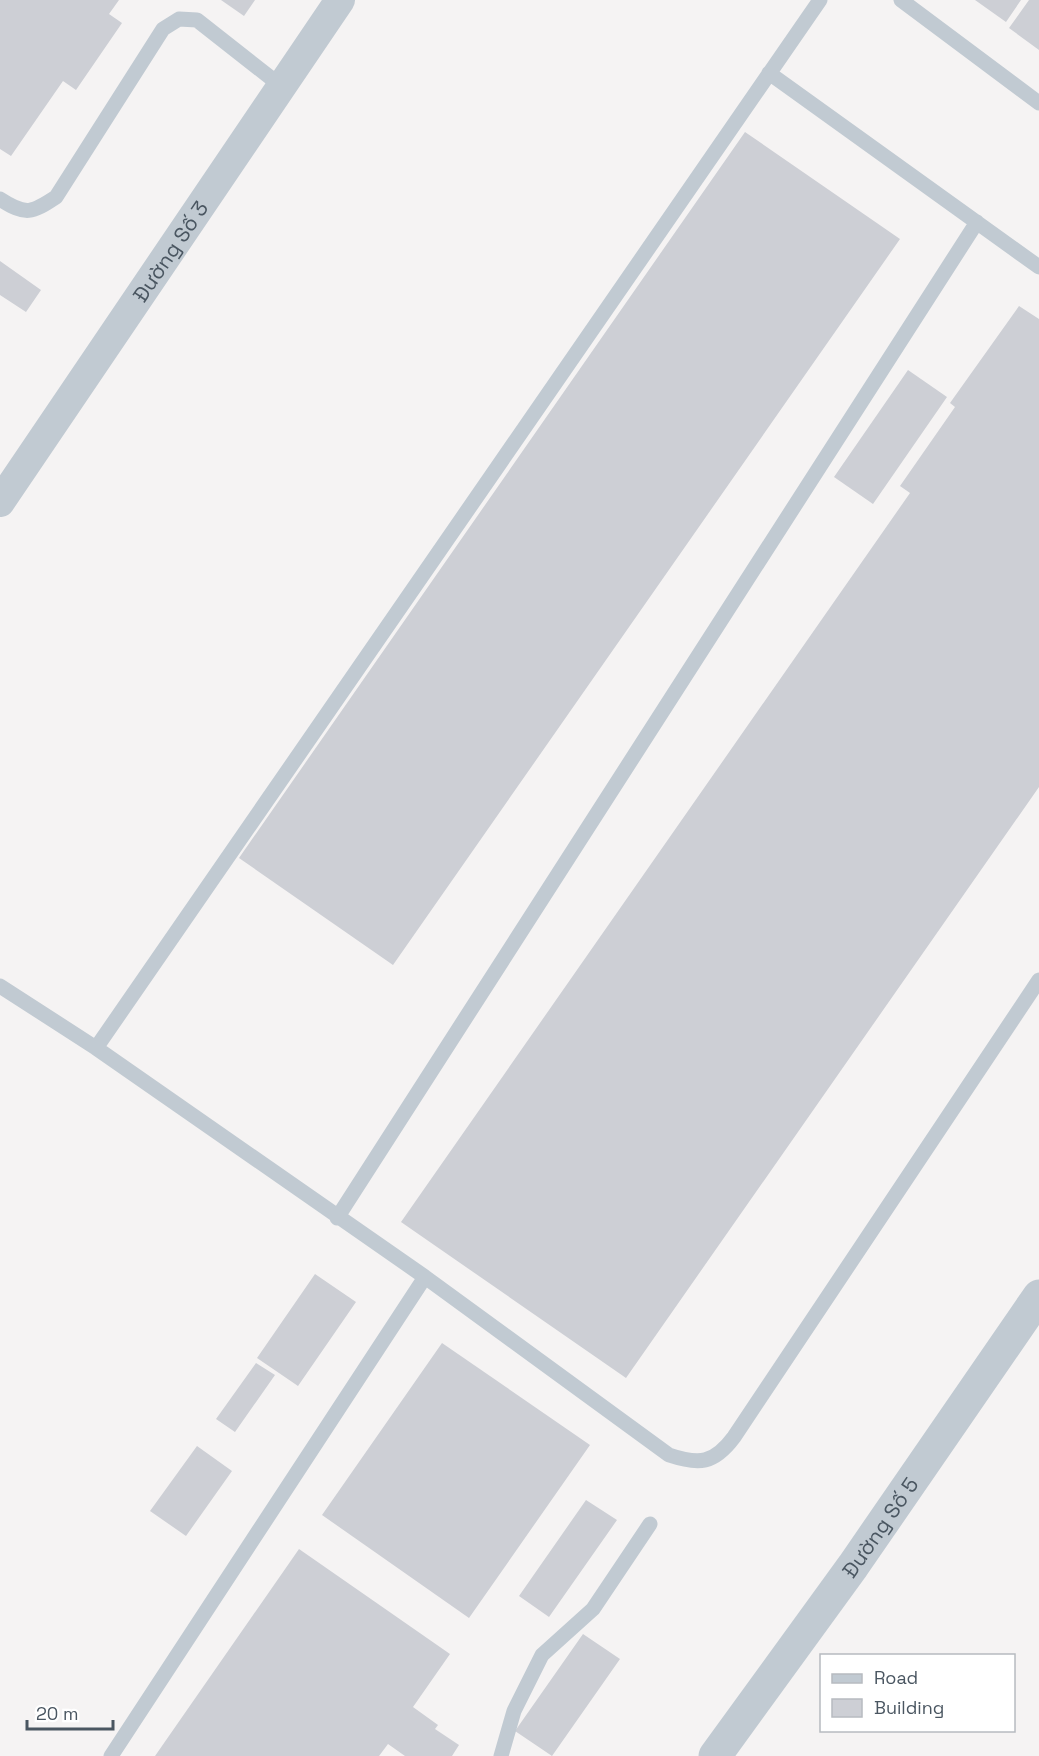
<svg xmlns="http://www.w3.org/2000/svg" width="1039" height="1756" font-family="'Space Grotesk',sans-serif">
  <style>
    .building { fill: #cdcfd5 }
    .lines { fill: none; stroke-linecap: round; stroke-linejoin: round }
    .service { stroke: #c1cad2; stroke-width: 15 }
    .minor { stroke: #c1cad2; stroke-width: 30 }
    .tertiary { stroke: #c1cad2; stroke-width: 33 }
    .labels { text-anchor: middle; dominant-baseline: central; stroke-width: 4.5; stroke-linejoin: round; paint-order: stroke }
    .street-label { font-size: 21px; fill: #4a5661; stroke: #fff }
  </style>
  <rect width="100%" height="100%" fill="#f5f3f3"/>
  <!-- building -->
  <path class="building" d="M0,0H119L109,14L122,23L76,90L63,81L11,156L0,149Z
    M221,0H255L244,16Z
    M975,0H1021L1006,22Z
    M1029,0H1039V50L1009,28Z
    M745,132L900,239L393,965L239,858Z
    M0,261L41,290L26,312L0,295Z
    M1019,306L1039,319V787L626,1378L401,1222L910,493L900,486L955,407L950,403Z
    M908,370L947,397L873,504L834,477Z
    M315,1274L356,1302L298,1386L257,1358Z
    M442,1343L590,1445L469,1618L322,1515Z
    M256,1363L275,1375L235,1432L216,1419Z
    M197,1446L232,1471L186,1536L150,1511Z
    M586,1500L617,1520L549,1617L519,1596Z
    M299,1549L450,1654L413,1707L438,1725L435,1729L459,1745L452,1756H405L388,1744L379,1756H155Z
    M583,1634L620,1659L552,1756L515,1731Z"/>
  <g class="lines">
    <!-- service -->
    <path class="service" d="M901,0L1039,103
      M769,73L1039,267
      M0,199C26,216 32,213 56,197L163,29L179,19L197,20L281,86
      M0,986L96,1048L425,1277L669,1455C699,1465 714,1464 734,1437L1039,980
      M96,1048L820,0
      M337,1218L977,222
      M111,1756L425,1277
      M501,1756L514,1711L542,1655L593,1609L650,1524"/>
    <!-- minor -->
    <path class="minor" id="s1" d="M0,502L340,0"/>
    <!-- tertiary -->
    <path class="tertiary" id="s2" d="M715,1756L853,1566L1039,1296"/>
  </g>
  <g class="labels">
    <!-- street labels -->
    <g class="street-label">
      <text stroke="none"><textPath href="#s1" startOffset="303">Đường Số 3</textPath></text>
      <text stroke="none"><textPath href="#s2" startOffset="282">Đường Số 5</textPath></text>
    </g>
  </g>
  <!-- legend -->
  <rect x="820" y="1654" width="195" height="78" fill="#ffffff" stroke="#b7bbc0" stroke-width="1.5"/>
  <rect x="832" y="1674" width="30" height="9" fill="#c1cad2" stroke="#b7bbc0" stroke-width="1.5"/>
  <text x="874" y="1684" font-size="18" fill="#4a5661">Road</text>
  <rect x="832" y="1699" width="30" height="18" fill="#cdcfd5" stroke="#b7bbc0" stroke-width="1.5"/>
  <text x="874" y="1714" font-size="18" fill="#4a5661">Building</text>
  <!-- scale -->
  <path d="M27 1720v9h86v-9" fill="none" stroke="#4a5661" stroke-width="3"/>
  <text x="36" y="1720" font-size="18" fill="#4a5661" stroke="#ffffff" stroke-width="4.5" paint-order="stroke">20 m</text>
</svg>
